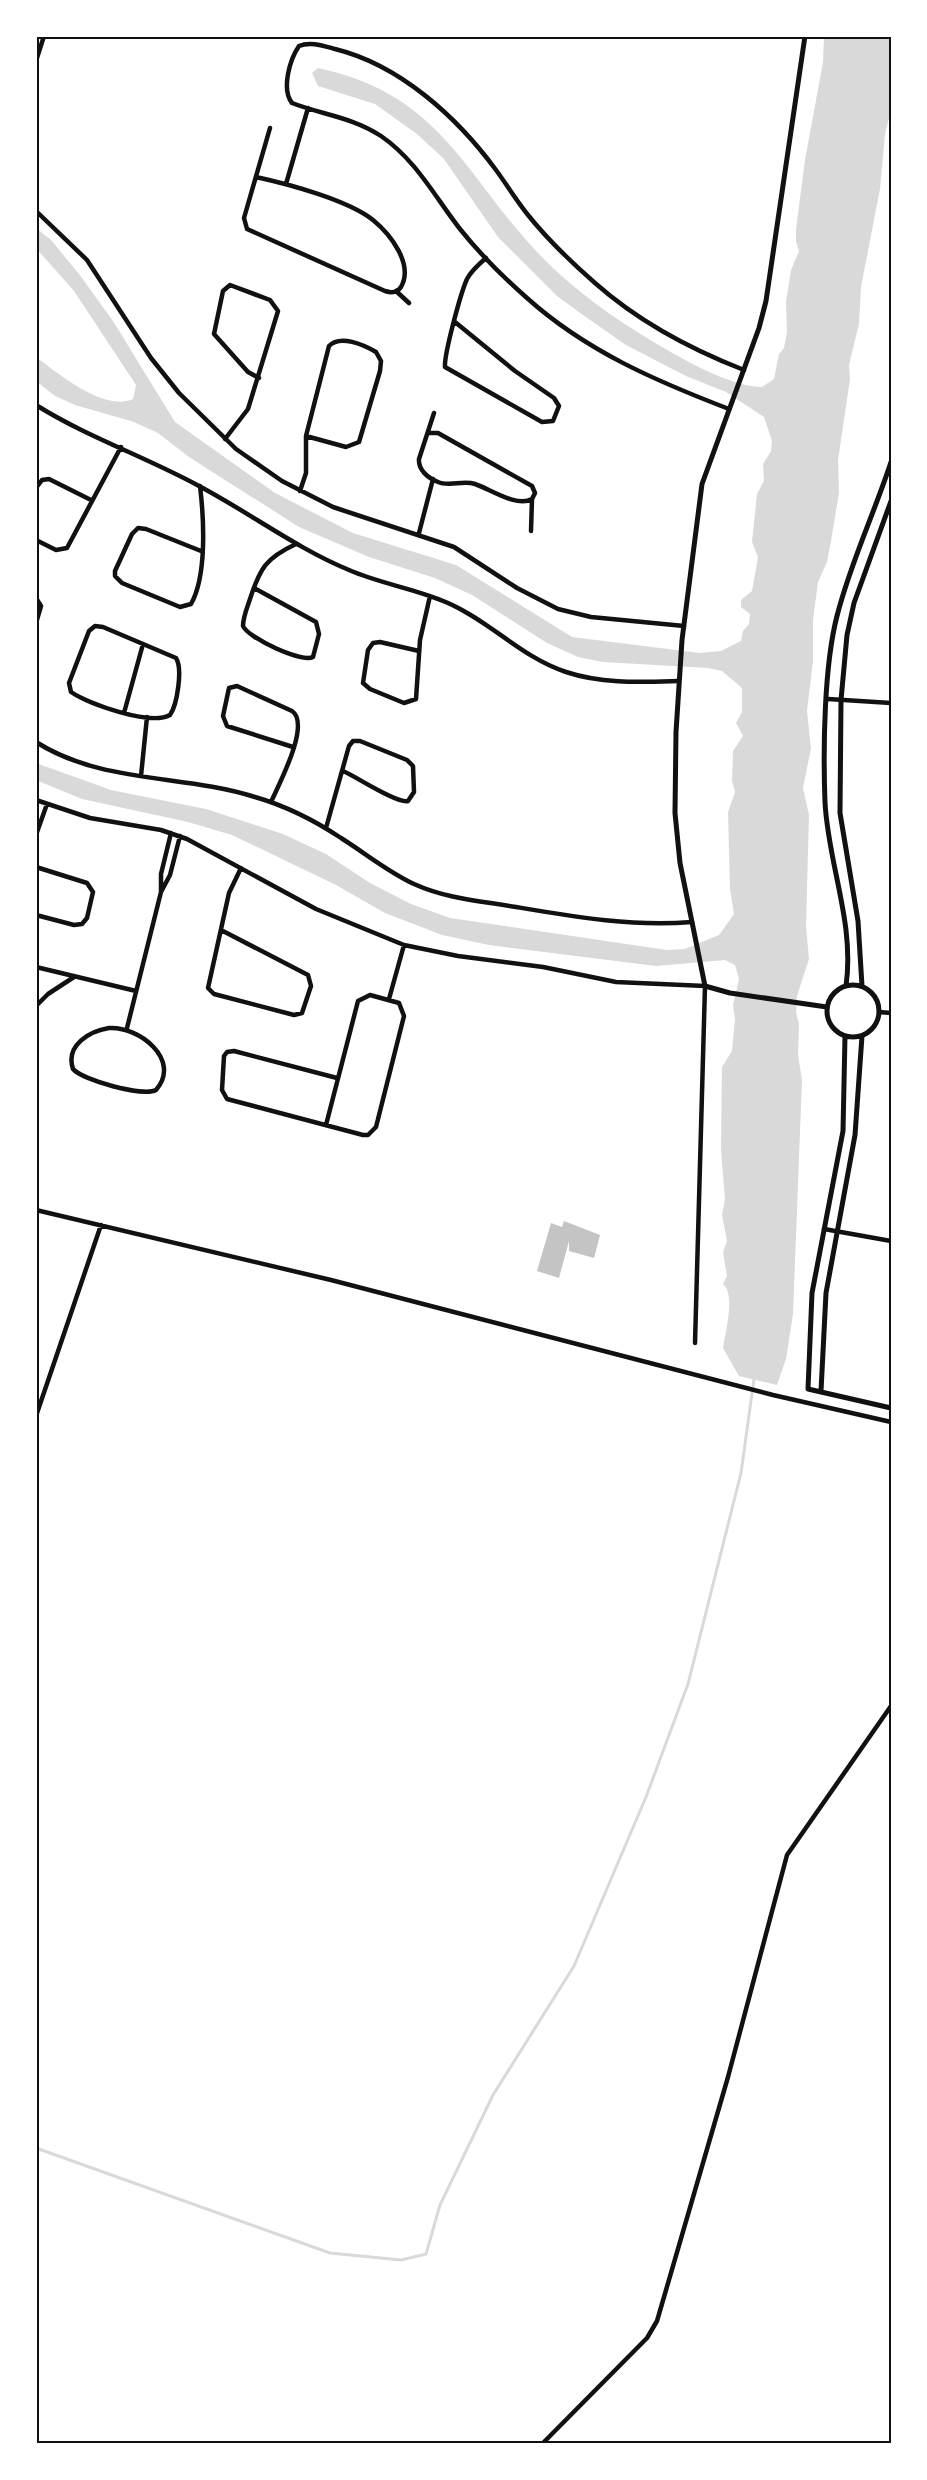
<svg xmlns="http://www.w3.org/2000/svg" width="927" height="2480" font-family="'Nunito Sans',sans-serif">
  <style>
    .water { fill: #d9d9d9 }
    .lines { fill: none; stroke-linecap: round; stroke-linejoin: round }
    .stream { stroke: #d9d9d9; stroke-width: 3 }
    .building { fill: #c4c4c4 }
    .minor { stroke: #111; stroke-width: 4.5 }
    .tertiary { stroke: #111; stroke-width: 5 }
    .neatline { fill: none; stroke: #111; stroke-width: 2 }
  </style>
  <rect width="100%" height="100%" fill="#fff"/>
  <!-- water -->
  <path class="water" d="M824,36H891V110L885,134L880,189L861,287L859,324L849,365L850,379L838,460L839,493L831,541L827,562L818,582L813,620V661L807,711L811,748L803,788L809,815L806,926L809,959L797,996L796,1012L799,1024L798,1055L802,1080L793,1314L786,1359L777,1385L739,1376L723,1348C725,1333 736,1295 723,1284L727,1276L723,1252L727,1241L722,1215L725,1199L721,1150L722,1067L732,1051L735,1019L733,1005L739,979L735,965L725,960L656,966L489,945L442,935L385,913L336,885L232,835L188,822L82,799L36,780V763L111,790L206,809L283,834L326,854L370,883L411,904L450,918L667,950L685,949L719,935L734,914L730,889L728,812L735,792L732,781L733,751L743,736L736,723L742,712V688L722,671L708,668L603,662L578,657L547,643L472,595L435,578L369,557L299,527L189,457L158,433L134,422L75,405L55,396L36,381V357C59,374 104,412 133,399L136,385L74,291L36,248V228L51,240L79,274L113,321L175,422L275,493L353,533L456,565L572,637L700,653L721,651L741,641L743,631L749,624L750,614L741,607V600L752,591L758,557L752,542L757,494L764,481L763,464L771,451L772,441L764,417L726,392L686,376L626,345L583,315L557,296L498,237L444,159L417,134L375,104L318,86L312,73L318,68C450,96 468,188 554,269C588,301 629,328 669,351C693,365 735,387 762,387L774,379L779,354L784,348L787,332L786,302L791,270L799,251L796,241V229L805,160L823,62Z"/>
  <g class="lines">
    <!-- stream -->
    <path class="stream" d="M36,2148L330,2253L401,2260L426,2254L440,2205L493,2095L574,1966L646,1797L688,1684L741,1473L754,1379"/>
  </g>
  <!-- building -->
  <path class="building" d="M564,1221L600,1235L594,1258L569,1251V1241L559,1278L537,1271L551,1223L562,1227Z"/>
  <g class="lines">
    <!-- minor -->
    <path class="minor" d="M36,61L44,36
      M256,177C288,184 348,200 373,220C390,234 414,264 401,287C397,293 391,293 385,291L247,229L244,218L270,128
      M286,184L308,108
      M36,211L87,260L151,358L179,393L236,449L282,481L333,507L454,547L517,588L558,609L591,617L684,626
      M396,291L409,303
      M455,322L515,371L554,398L559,406L553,421L542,422L445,367C444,354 461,292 467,279C471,271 479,264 486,258
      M36,405C87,437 146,457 199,486C250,513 296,548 349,570C381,584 417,589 448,603C491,622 521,657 566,672C602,684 641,682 678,681
      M729,409C656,381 586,351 527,298C503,277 480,254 460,229C435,197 416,160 381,136C352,117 323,115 292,103C281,89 290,59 299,46C310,41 324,46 335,49C400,65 457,117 496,170C507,185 516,200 528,215C548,240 571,262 595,283C639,322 690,349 744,370
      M434,413L419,459C418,470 428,478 438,482C449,487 463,480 475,484C490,489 517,508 532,499
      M430,433H438L532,486L535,493L532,499L531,531
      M225,439L248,409L278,311L270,300L230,285L223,291L214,334L248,372L259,378
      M200,486C204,519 207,576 191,604L180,607L122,583L115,576V571L132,534L138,528L146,529L201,551
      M36,488L42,480L49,479L91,500
      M300,491L306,473V436L329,346C340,334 364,345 376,352L381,361L380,371L359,442L346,447L306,436
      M419,533L433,479
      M36,540L56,550L67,548L121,447
      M254,588L316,622L319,634L313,657C302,663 248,638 243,626C243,617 247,608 250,599C260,568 266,558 296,544
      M36,598L41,606L36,623
      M95,626L103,627L176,658C183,669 177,705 170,715C150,726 89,704 71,692L69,683L89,631Z
      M419,651L380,642L373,643L368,650L363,683L370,689L404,703L416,699L420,640L430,596
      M828,699L891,703
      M124,713L143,644
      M36,742C102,784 183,774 255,797C286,806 314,820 341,838C365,853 388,872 414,884C447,899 481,901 516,907C575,917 632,927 692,922
      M141,776L147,717
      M36,800L90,818L161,830L187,839L316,909L404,945L458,956L543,967L616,982L705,986L695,1343
      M271,802C279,784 311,724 292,711L237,686L229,688L223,716L227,726L293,747
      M326,828L349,746L353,741H360L407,760L413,766L414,792L408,801C397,804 357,777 343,771
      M36,835L47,804
      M36,867L87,883L93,892L87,918L82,924L74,925L36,915
      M161,892V874L171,833
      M221,930L308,975L311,986L302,1013L294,1015L214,994L208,988L229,893L241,868
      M36,967L136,991
      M389,999L404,945
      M36,1006L48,994L74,977
      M879,1012L891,1013
      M109,1028C139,1026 182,1060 156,1090C143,1097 82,1080 73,1069C65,1045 90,1031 109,1028Z
      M127,1028L161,892L170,875L180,836
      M326,1125L358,1001L370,995L399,1003L404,1016L376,1127L368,1135H363L227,1099L222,1090L224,1056L227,1052L234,1051L337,1078
      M36,1210L331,1280L773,1395L891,1422
      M824,1229L891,1241
      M36,1416L101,1225
      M542,2444L647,2338L657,2321L728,2077L787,1855L891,1706"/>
    <!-- tertiary -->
    <path class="tertiary" d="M805,36L766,301L759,328L702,484L682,640L676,732L675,813L680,863L705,986L730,993L827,1007
      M827 1011a26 26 0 1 1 52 0a26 26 0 1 1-52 0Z
      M846,986C855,923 828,864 825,802C823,750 824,666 837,616C850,564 874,514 891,462
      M862,986L858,921L840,813L841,700L847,635L854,603L891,501
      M845,1036L843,1131L812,1293L808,1389L891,1408
      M821,1391L826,1293L855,1135L862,1036"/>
  </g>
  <!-- border -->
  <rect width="927" height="2480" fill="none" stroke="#ffffff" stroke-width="75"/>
  <rect x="38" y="38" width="852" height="2404" class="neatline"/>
</svg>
